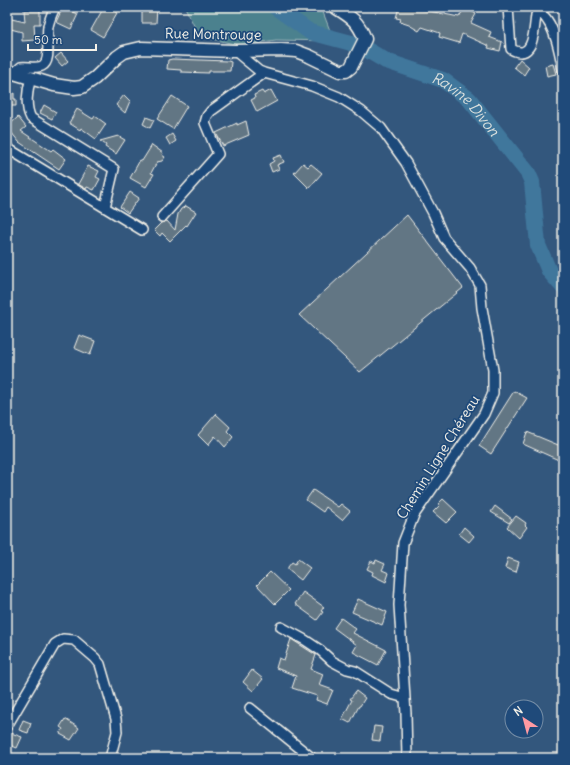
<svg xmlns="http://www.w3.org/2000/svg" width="570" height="765" font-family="Delius,sans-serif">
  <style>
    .green { fill: #4b818e; stroke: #a0b9bb }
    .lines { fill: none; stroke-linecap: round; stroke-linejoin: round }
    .river { stroke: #40779c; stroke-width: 16 }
    .building { fill: #627684; stroke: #f4f1e8 }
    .minor-casing { stroke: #f4f1e8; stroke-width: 12 }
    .major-casing { stroke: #f4f1e8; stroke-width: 15 }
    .minor { stroke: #1f4a7a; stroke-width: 9 }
    .major { stroke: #1f4a7a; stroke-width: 12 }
    .labels { text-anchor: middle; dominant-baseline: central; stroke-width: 3.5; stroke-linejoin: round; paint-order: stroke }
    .street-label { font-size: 14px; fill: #f4f1e8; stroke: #1f4a7a }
    .water-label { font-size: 15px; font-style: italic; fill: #d9dfdd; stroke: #1f4a7a }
  </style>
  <rect width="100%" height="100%" fill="#33577d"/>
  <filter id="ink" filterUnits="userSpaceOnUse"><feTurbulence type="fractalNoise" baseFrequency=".025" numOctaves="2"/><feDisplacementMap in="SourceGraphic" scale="8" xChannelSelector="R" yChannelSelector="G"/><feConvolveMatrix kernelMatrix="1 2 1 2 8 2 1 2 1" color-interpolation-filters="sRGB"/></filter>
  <g filter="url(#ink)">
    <!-- green -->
    <path class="green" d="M185,7H321L334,41L276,40L239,45L199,36Z"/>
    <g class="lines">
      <!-- river -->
      <path class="river" id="s1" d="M275,7L310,32L359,45L386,61L443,80L469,99L528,173L532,182L538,245L549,271L563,287"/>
    </g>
    <!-- building -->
    <path class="building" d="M63,7L78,14L71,29L56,22Z
      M104,7H107L117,13L103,37L91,30Z
      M142,7H157L156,23H142Z
      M399,7H414L419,9L459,17L465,7L476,14L471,23L491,32L489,37L502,42L500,51L488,48L489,46L462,34L459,43L439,37L440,33L422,27L419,31L409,25L400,22L401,19L396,18Z
      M24,10H40V24H34L35,40L22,41V32L7,28V18L25,22Z
      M61,53L68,61L62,66L55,58Z
      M172,59L228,61L231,62L230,71H209V73L181,72V70L167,69L168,60Z
      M520,59L529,67L524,75L514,67Z
      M553,64L556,74L547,76L545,66Z
      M271,90L277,101L257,112L251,100L255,98L254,95L262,91L264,94Z
      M7,93H14V99H16V106H7Z
      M124,95L130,101L125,113L116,105Z
      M172,96L187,106L173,129L157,119Z
      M44,105L56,112L52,119L40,113Z
      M77,109L93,119L95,116L106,124L96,139L81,128L80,130L69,123Z
      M18,117L26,127L21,131L51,151L53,149L66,159L59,169L19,142L7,127Z
      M146,117L154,120L150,128L143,124Z
      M246,121L249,135L223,146L216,133L237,123V125Z
      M172,134L176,141L170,145L166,138Z
      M118,136L125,140L116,154L105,147L106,145L100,141Z
      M152,145L163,153L162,155L165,157L162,161L157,162L151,173L154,174L146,187L130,178L140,160L142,161Z
      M281,155L284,162L277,165L279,169L272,172L269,164L274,161L273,158Z
      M303,163L308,167L311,164L322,173L309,188L294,173Z
      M88,166L99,171L96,177L100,179L94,190L87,187L86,189L78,184Z
      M130,192L139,198L128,213L120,207Z
      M186,206L196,212L187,226L186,225L170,241L162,233L160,236L154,230L161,223L167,221L175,230L178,214L181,209Z
      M407,215L463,288L360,372L299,315Z
      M79,335L95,341L90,355L74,348Z
      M514,391L527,398L491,454L479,446Z
      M216,414L230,427L227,431L233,437L225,447L215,436L208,445L198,435Z
      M527,432L563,447V462L523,444Z
      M313,490L338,507L341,504L350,511L342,520L326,507L323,512L306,500Z
      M443,499L457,512L446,523L433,512L440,505L438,504Z
      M495,506L512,519L509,523L491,512Z
      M516,516L526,523L525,525L527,527L519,538L507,527Z
      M464,527L474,536L469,542L459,534Z
      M508,558L519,562L516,572L505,568Z
      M298,559L310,568L301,580L288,570V567L292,562L295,564Z
      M376,560L385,564L382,570L389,573L386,582L372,575L373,572L367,569L371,561L375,563Z
      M270,572L289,590L275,604L257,585Z
      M303,592L324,607L321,611L323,612L317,620L295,604Z
      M358,599L387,612L382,625L352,612Z
      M341,618L356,629L353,633L386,650L378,665L353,652L357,645L334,628Z
      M291,639L316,655L311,669L323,674L319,685L333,690L327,704L316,700L317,696L292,688L296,676L276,668L279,658L284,660Z
      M252,670L263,679L253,691L243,682Z
      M356,691L365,698L360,706H359L350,723L342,719L352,700L350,699Z
      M65,719L79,728L71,740L60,734L63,729L60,727Z
      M23,720L31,723L28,733L19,730Z
      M374,726L382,727L380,741L372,740Z
      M11,733L22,737L17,748L7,744Z"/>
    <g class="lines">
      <!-- minor casing -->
      <g class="minor-casing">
        <path id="minor" d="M508,7L511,49C534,62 534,30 536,15L542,14C555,26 560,53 563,70
          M235,51L259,71L264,73L312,86L339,97L361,111L381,128L406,163L433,213L444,238L470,268L480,285L482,308L493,370V393L484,414L414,515L403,543L399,605L406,714L407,758
          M14,73L21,67C27,66 36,69 42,66C52,62 46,37 48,27C49,20 52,14 55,7
          M31,78C27,90 25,107 31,118L114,169L105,207
          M7,148L142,230
          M162,217L218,154L205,123L207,116L211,111L264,73
          M281,627L305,640L320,650L332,661L347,669L355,671L391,694L405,698
          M250,708L312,758
          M7,726L55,644L63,639L74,640L95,658L100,664L116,719L117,732L110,758"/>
      </g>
      <!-- major casing -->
      <g class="major-casing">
        <path id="major" d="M7,71L54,85L74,88L82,87L95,78L117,57L124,52L141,48L235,51L281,50L296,51L309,56L340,71H346L351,67L365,39C358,21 351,17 335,7"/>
      </g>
      <!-- minor -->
      <use href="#minor" class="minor"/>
      <!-- major -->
      <use href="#major" class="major"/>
    </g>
  </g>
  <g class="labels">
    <!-- street labels -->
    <g class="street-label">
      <text transform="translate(213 34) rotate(1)">Rue Montrouge</text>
      <text transform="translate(438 457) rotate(-58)">Chemin Ligne Chéreau</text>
    </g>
    <!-- water labels -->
    <g class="water-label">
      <text stroke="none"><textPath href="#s1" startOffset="218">Ravine Divon</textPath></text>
    </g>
  </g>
  <!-- margin -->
  <rect width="570" height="765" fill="none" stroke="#1f4a7a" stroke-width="24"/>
  <rect x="12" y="12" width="546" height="741" fill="none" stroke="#f4f1e8" stroke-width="1.5" filter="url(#ink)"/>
  <!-- north arrow -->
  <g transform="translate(524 719) rotate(324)"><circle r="19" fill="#1f4a7a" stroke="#748da6"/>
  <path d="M0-3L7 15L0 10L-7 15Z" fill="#ff9aa2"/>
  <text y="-6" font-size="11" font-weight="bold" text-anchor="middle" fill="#f4f1e8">N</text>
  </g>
  <!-- scale -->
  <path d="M28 44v6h68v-6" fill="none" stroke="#f4f1e8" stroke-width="2"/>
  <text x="34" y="44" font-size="12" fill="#f4f1e8" stroke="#1f4a7a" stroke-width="3" paint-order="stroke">50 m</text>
</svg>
